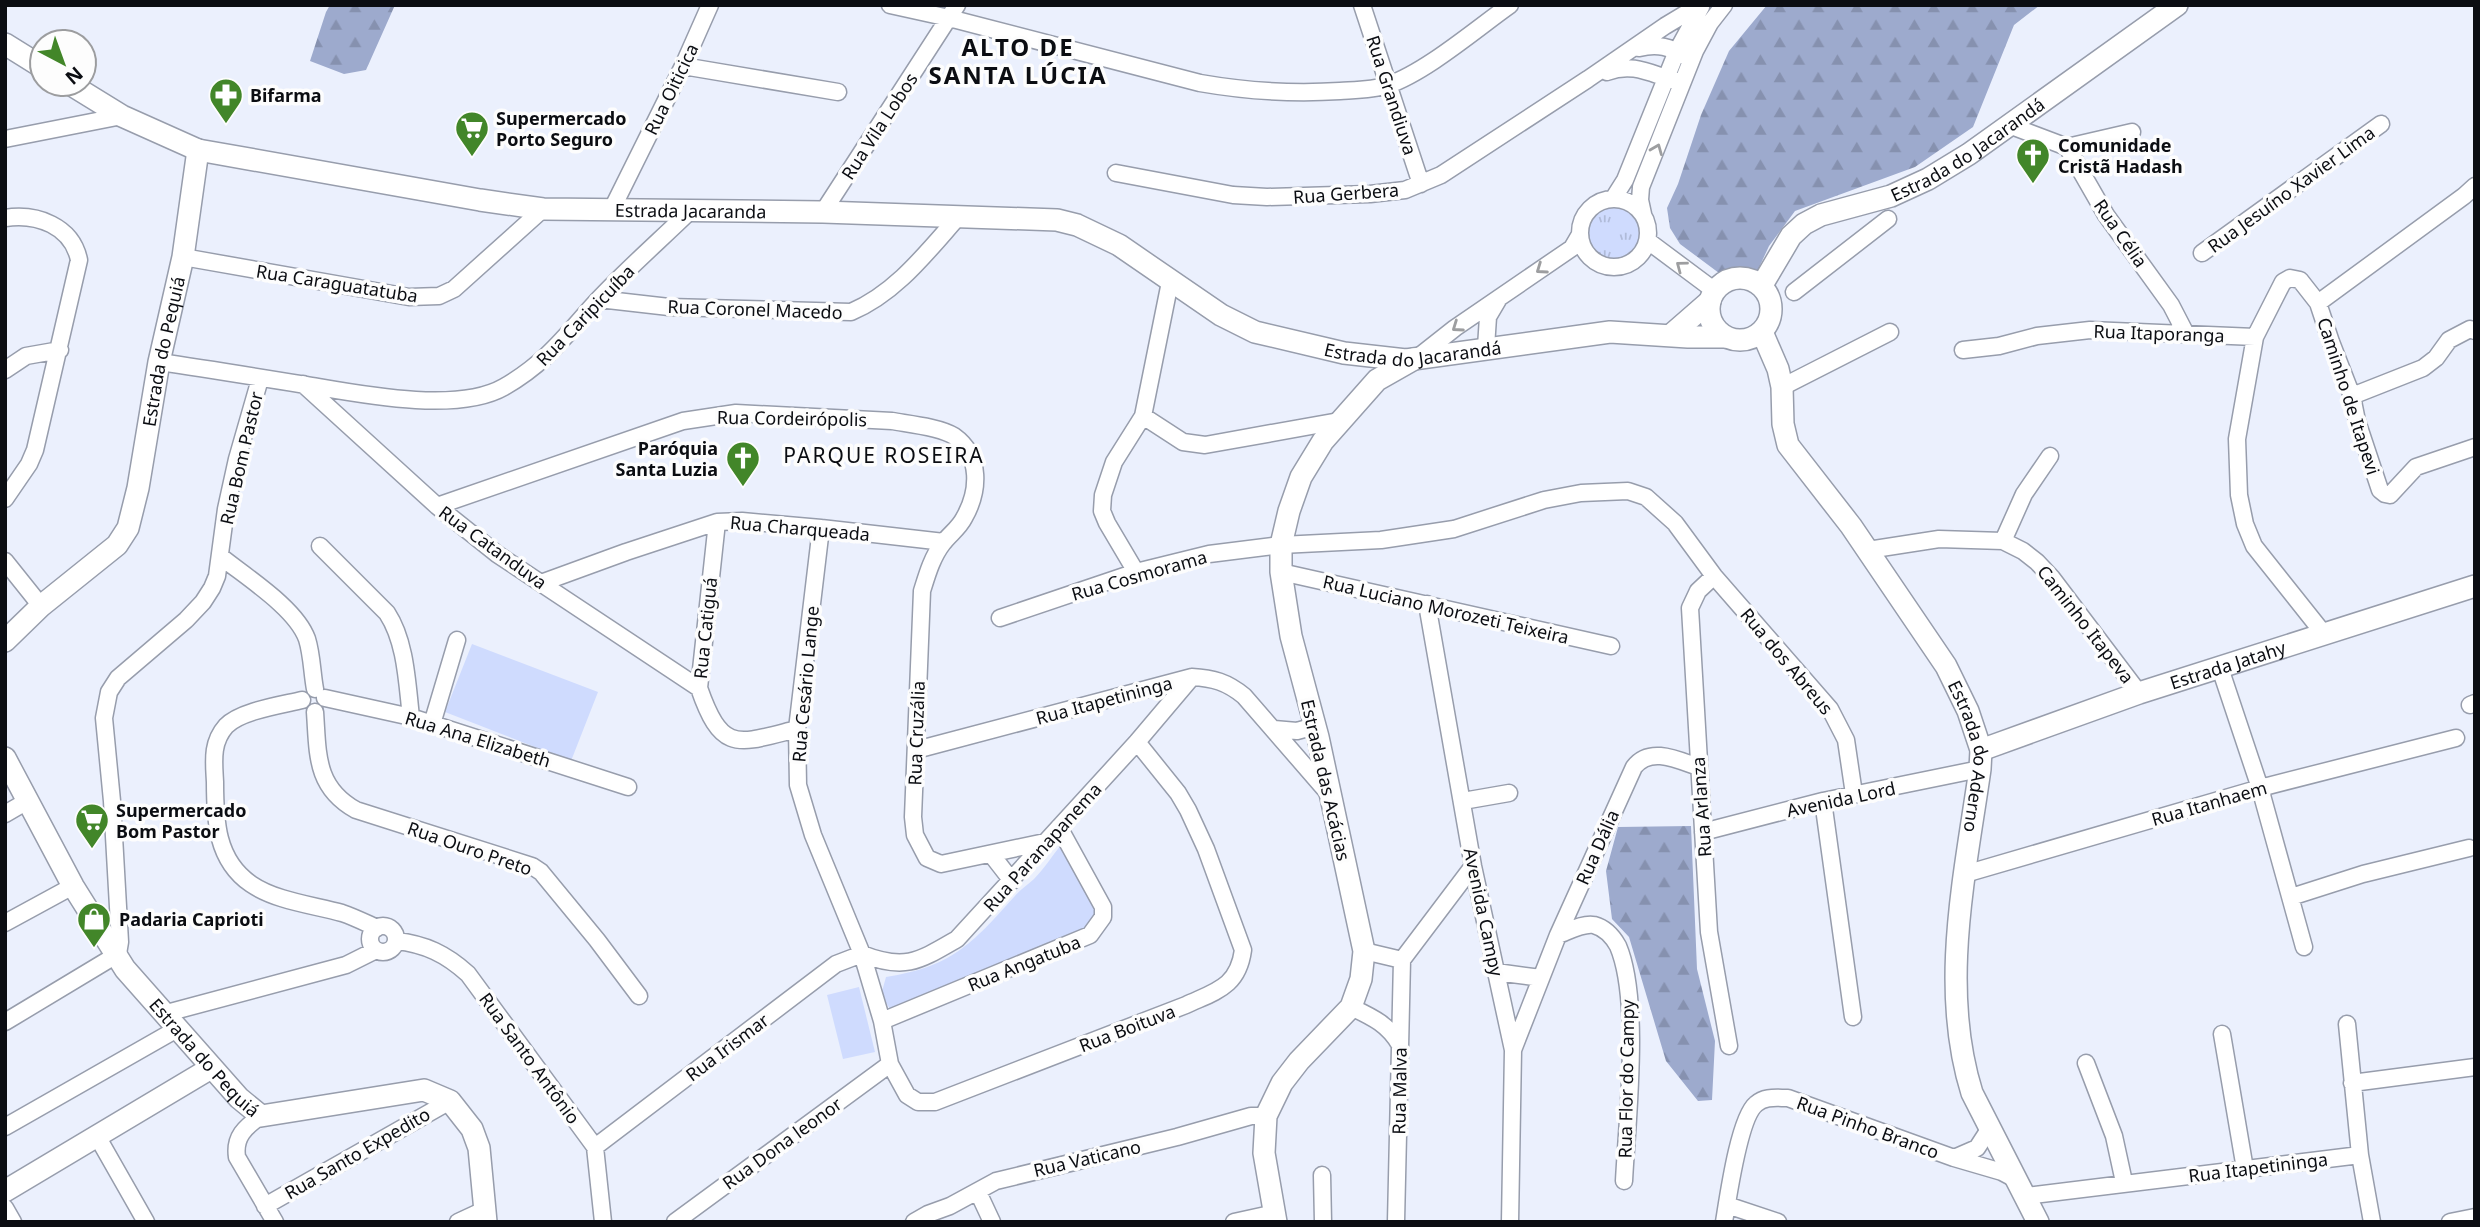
<svg xmlns="http://www.w3.org/2000/svg" width="2480" height="1227" font-family="'Noto Sans',sans-serif">
  <style>
    .grass { fill: url(#grass-tufts) }
    .forest { fill: url(#forest-firs) }
    .park { fill: #cfdbfe }
    .lines { fill: none; stroke-linecap: round; stroke-linejoin: round }
    .street-casing { stroke: #979dac; stroke-width: 19 }
    .secondary-casing { stroke: #979dac; stroke-width: 24 }
    .street { stroke: #fff; stroke-width: 16 }
    .secondary { stroke: #fff; stroke-width: 21 }
    .oneway { stroke: #9d9ea0 }
    .labels { text-anchor: middle; dominant-baseline: central; stroke-width: 7; stroke-linejoin: round; paint-order: stroke }
    .street-label { font-size: 18px; fill: #0b0d12; stroke: #fdfdfd }
    .poi-label { font-size: 18px; font-weight: bold; fill: #0b0d12; stroke: #fdfdfd; text-anchor: start }
    .quarter-label { font-size: 21px; letter-spacing: 2px; fill: #0b0d12; stroke: #fdfdfd }
    .district-label { font-size: 24px; font-weight: bold; letter-spacing: 2px; fill: #0b0d12; stroke: #fdfdfd }
  </style>
  <defs>
    <pattern id="grass-tufts" width="24" height="20" patternUnits="userSpaceOnUse" patternTransform="scale(1.75)"><rect width="24" height="20" fill="#cfdbfe"/><path d="M3 7l-1-3M5 7V3M7 7l1-3M15 17l-1-3M17 17v-4M19 17l1-3" fill="none" stroke="#b0bbd9"/></pattern>
    <pattern id="forest-firs" width="22" height="20" patternUnits="userSpaceOnUse" patternTransform="scale(1.75)"><rect width="22" height="20" fill="#9daacd"/><path d="M5 1l3.5 6h-7zM16 11l3.5 6h-7z" fill="#8691af"/></pattern>
  </defs>
  <rect width="100%" height="100%" fill="#ebf0fd"/>
  <!-- grass -->
  <path class="grass" d="M1588 233a26 26 0 1 1 52 0a26 26 0 1 1-52 0Z"/>
  <!-- forest -->
  <path class="forest" d="M330,5H395L366,70L344,74L310,61L326,12Z
    M1767,5H2040L2014,25L1973,127L1915,167L1795,211L1769,246L1757,272L1733,280L1719,273L1680,244L1670,228L1667,208L1678,184L1701,115L1729,51Z
    M1691,826L1697,969L1715,1041L1712,1100L1698,1101L1666,1061L1629,937L1612,919L1606,871L1618,827Z"/>
  <!-- park -->
  <path class="park" d="M472,644L598,692L571,761L445,712Z
    M1061,845L1099,913L1095,923L1074,934L935,993L890,1009L881,995L886,977C951,967 972,944 1014,897C1020,890 1027,885 1034,879C1044,869 1052,856 1061,845Z
    M859,987L875,1052L843,1059L827,995Z"/>
  <g class="lines">
    <!-- street casing -->
    <g class="street-casing">
      <path id="street" d="M890,5L949,18L1200,83C1246,91 1293,94 1340,91C1356,90 1373,90 1388,85C1426,72 1476,29 1510,5
        M1362,5L1421,184
        M1639,48C1658,43 1670,47 1687,57
        M683,66L838,92
        M1607,72C1633,62 1651,74 1676,81
        M2009,125L2067,147L2106,215L2171,305L2186,334
        M5,139L122,116
        M2067,147L2132,132
        M1116,173L1233,195L1267,197L1370,194L1405,190L1441,175L1588,79L1665,26L1700,5
        M1580 233a34 34 0 1 1 68 0a34 34 0 1 1-68 0Z
        M1613,199L1625,180L1677,51L1701,7
        M612,209L683,66L710,5
        M823,212L957,5
        M1643,214L1640,200L1641,187L1695,51L1710,23L1724,5
        M5,218C37,213 72,226 79,260L35,450L29,464L5,499
        M1648,241L1715,291
        M2202,253L2381,124
        M183,257L409,297L439,296L454,289L543,209
        M1794,292L1888,219
        M599,299L669,307L851,312C896,293 927,252 959,216
        M2318,303L2464,196L2475,186
        M1486,347L1488,317L1498,300
        M1963,350L1999,346L2037,336L2090,330L2255,337
        M1417,358L1455,328L1572,248L1579,236
        M159,362C208,369 257,377 306,385C359,394 457,414 504,387C546,363 566,335 597,301C626,270 658,242 689,212
        M5,370L26,356L60,350
        M303,384L437,506L497,554L699,688
        M1782,387L1890,332
        M2352,396L2423,368L2436,358L2449,340L2470,329L2475,331
        M1143,416L1183,442L1205,445L1339,421
        M437,506L683,421L736,413L892,421C909,424 940,427 954,436C982,456 979,492 964,518C959,528 950,534 943,543C932,557 927,575 922,591L913,817L915,835L927,858L941,864L1045,842
        M717,522L699,688C722,754 737,744 797,729
        M821,528L797,729L798,785L813,835L862,954L882,1021L890,1064L907,1095L918,1102H935L1186,1005C1216,991 1238,987 1243,950L1206,849L1188,810L1178,793L1137,742
        M2003,541L2024,494L2050,456
        M320,546L387,613C406,642 407,683 411,717
        M1868,550L1939,539L2003,541L2023,551L2037,562L2052,578L2139,693
        M220,556C246,577 296,608 307,639C312,655 312,673 315,689
        M5,561L41,606
        M1136,572L1107,523L1102,511L1103,495L1114,462L1143,416L1170,282
        M1281,572L1611,646
        M1714,576L1698,591L1690,608L1709,932L1729,1046
        M541,583L626,552L717,522L742,521L821,528L944,542
        M1427,604L1473,866L1513,1050L1510,1222
        M1000,618L1136,572L1209,554L1281,545L1381,540L1454,529L1544,500L1581,493L1628,491L1646,497L1675,523L1714,576L1830,709L1846,740L1854,794
        M2324,634L2254,546L2245,524L2239,495L2237,439L2255,337L2283,282L2290,278L2300,280L2318,303L2331,342L2352,396L2357,421L2380,490L2385,494L2390,495L2416,467L2475,447
        M2220,668L2260,788L2304,947
        M325,698L411,717L628,787
        M302,700C281,705 240,711 226,726C211,743 214,762 215,782C215,820 216,860 251,884C276,901 313,905 342,913C354,917 366,923 377,928
        M2470,705L2475,703
        M315,712C318,754 315,787 356,810L532,866L541,872L597,940L639,996
        M432,724L457,640
        M1274,729L1297,731L1315,726
        M916,750L1192,677C1213,678 1227,682 1244,696L1329,794
        M1463,801L1509,793
        M1823,801L1853,1017
        M5,814L29,800
        M1703,832L1823,801L1980,769
        M991,854L1012,881
        M1965,874L2260,788L2456,738
        M2291,897L2363,874L2469,848
        M5,923L73,886
        M370 939a13 13 0 1 1 26 0a13 13 0 1 1-26 0Z
        M1558,935C1569,931 1583,923 1594,925C1605,928 1613,937 1618,946C1641,1000 1627,1121 1624,1181
        M396,941C425,944 446,954 468,974L595,1147L603,1222
        M1364,951L1402,960L1473,866
        M862,954C905,971 919,961 957,939L1137,742L1192,677
        M1496,972L1541,978
        M1351,1007C1372,1017 1388,1024 1400,1045
        M163,1014L346,965L376,950
        M882,1021L1090,935L1103,917V907L1059,827
        M5,1022L118,954L120,942L112,801L104,718L109,692L118,678L186,620L203,602L212,588L217,576L226,509L237,459L260,379
        M2347,1024L2360,1155L2372,1222
        M2222,1034L2245,1169
        M1513,1050L1558,935L1634,767C1650,746 1678,760 1698,767
        M2086,1063L2114,1136L2124,1182
        M2352,1083L2475,1067
        M261,1116C245,1127 234,1137 237,1157L275,1222
        M5,1127L177,1029
        M97,1136L146,1222
        M595,1147L836,964L862,954
        M1954,1158L1977,1148L1990,1128
        M1322,1175L1323,1222
        M978,1192L992,1222
        M2026,1196L2360,1155
        M1727,1205L1778,1222
        M265,1206L450,1101
        M5,1208L13,1222
        M458,1222L486,1209
        M675,1222L890,1064
        M914,1222L928,1214L950,1206L996,1181L1177,1137L1251,1116H1266
        M1234,1222L1275,1213
        M1396,1222L1402,960
        M1724,1222C1728,1198 1739,1118 1756,1104C1765,1096 1776,1098 1788,1098L1954,1158L2002,1172L2017,1180
        M2450,1222L2475,1217"/>
    </g>
    <!-- secondary casing -->
    <g class="secondary-casing">
      <g id="secondary">
        <path d="M5,44L42,67"/>
        <path id="s1" d="M70,84L122,116L198,150L480,200L543,209L823,212L1057,220L1077,225L1119,245L1221,315L1255,332L1344,353L1406,360L1610,332L1688,337H1725"/>
        <circle cx="1740" cy="309" r="31"/>
        <path id="s2" d="M1762,285L1791,236L1804,224L1821,215L1891,196L1928,179L1969,154L2177,5"/>
        <path id="s3" d="M1762,332L1778,369L1782,387L1783,424L1788,445L1851,526L1946,666L1968,711L1981,750L1980,769C1965,875 1939,988 1972,1093L2038,1222"/>
        <path d="M1671,335L1710,301"/>
        <path id="s4" d="M5,641L41,606L117,545L128,528L138,488L159,362L183,257L198,150"/>
        <path id="s5" d="M1981,750L2139,693L2475,586"/>
        <path id="s6" d="M5,758L73,886L125,969L239,1098L261,1116L424,1090L450,1101L472,1129L479,1148L486,1222"/>
        <path d="M5,1191L211,1068"/>
        <path d="M1276,1222L1264,1153L1266,1116L1282,1083L1299,1061L1351,1007L1361,979L1364,951L1318,737L1291,636L1281,572V545L1289,511L1301,477L1323,441L1377,380L1414,359"/>
      </g>
    </g>
    <!-- street -->
    <use href="#street" class="street"/>
    <!-- secondary -->
    <use href="#secondary" class="secondary"/>
  </g>
  <!-- one-way arrows -->
  <defs><path id="oneway-chevron" d="M-2-3.5L2.5 0L-2 3.5" fill="none" stroke-width="1.6" stroke-linecap="round" stroke-linejoin="round" transform="scale(1.75)"/></defs>
  <g class="oneway">
    <use href="#oneway-chevron" transform="translate(1657 149) rotate(-68)"/>
    <use href="#oneway-chevron" transform="translate(1681 266) rotate(-143)"/>
    <use href="#oneway-chevron" transform="translate(1541 269) rotate(145)"/>
    <use href="#oneway-chevron" transform="translate(1457 327) rotate(145)"/>
  </g>
  <!-- icons -->
  <defs>
    <g id="pharmacy-pin" transform="scale(1.75)"><path d="M0 17L-7.5 6A9.5 9.5 0 1 1 7.5 6Z" fill="#428629" stroke="#fdfdfd"/><path d="M-2-6h4v4h4v4h-4v4h-4v-4h-4v-4h4Z" fill="#fff"/></g>
    <g id="supermarket-pin" transform="scale(1.75)"><path d="M0 17L-7.5 6A9.5 9.5 0 1 1 7.5 6Z" fill="#428629" stroke="#fdfdfd"/><path d="M-6-5.5h2.5l.6 2H6L4.5 2H-2.5L-4.4-4H-6ZM-1.5 3.2a1.3 1.3 0 1 0 .1 0ZM3 3.2a1.3 1.3 0 1 0 .1 0Z" fill="#fff"/></g>
    <g id="church-pin" transform="scale(1.75)"><path d="M0 17L-7.5 6A9.5 9.5 0 1 1 7.5 6Z" fill="#428629" stroke="#fdfdfd"/><path d="M-1.2-6h2.4v3.5h3.3v2.4h-3.3V6h-2.4V-.1h-3.3v-2.4h3.3Z" fill="#fff"/></g>
    <g id="shop-pin" transform="scale(1.75)"><path d="M0 17L-7.5 6A9.5 9.5 0 1 1 7.5 6Z" fill="#428629" stroke="#fdfdfd"/><path d="M-5-2.5h2.3a2.7 3.5 0 0 1 5.4 0H5L5.5 6h-11ZM-1.5-2.5h3a1.5 2.3 0 0 0-3 0Z" fill="#fff"/></g>
  </defs>
  <g fill-rule="evenodd">
    <use href="#pharmacy-pin" x="226" y="95"/>
    <use href="#supermarket-pin" x="472" y="128"/>
    <use href="#church-pin" x="2033" y="155"/>
    <use href="#church-pin" x="743" y="458"/>
    <use href="#supermarket-pin" x="92" y="820"/>
    <use href="#shop-pin" x="94" y="919"/>
  </g>
  <g class="labels">
    <!-- street labels -->
    <g class="street-label">
      <text transform="translate(671 89) rotate(-64)">Rua Oiticica</text>
      <text transform="translate(1392 95) rotate(72)">Rua Grandiuva</text>
      <text transform="translate(879 126) rotate(-57)">Rua Vila Lobos</text>
      <text stroke="none"><textPath href="#s2" startOffset="256">Estrada do Jacarandá</textPath></text>
      <text transform="translate(2291 189) rotate(-36)">Rua Jesuíno Xavier Lima</text>
      <text transform="translate(1346 193) rotate(-4)">Rua Gerbera</text>
      <text stroke="none"><textPath href="#s1" startOffset="642">Estrada Jacaranda</textPath></text>
      <text transform="translate(2121 233) rotate(55)">Rua Célia</text>
      <text transform="translate(337 283) rotate(9)">Rua Caraguatatuba</text>
      <text transform="translate(755 309) rotate(2)">Rua Coronel Macedo</text>
      <text transform="translate(585 315) rotate(-46)">Rua Caripicuíba</text>
      <text transform="translate(2159 333) rotate(2)">Rua Itaporanga</text>
      <text stroke="none"><textPath href="#s1" startOffset="1398">Estrada do Jacarandá</textPath></text>
      <text stroke="none"><textPath href="#s4" startOffset="348">Estrada do Pequiá</textPath></text>
      <text transform="translate(2349 396) rotate(72)">Caminho de Itapevi</text>
      <text transform="translate(792 418) rotate(1)">Rua Cordeirópolis</text>
      <text transform="translate(241 458) rotate(-77)">Rua Bom Pastor</text>
      <text transform="translate(800 528) rotate(5)">Rua Charqueada</text>
      <text transform="translate(493 547) rotate(36)">Rua Catanduva</text>
      <text transform="translate(1139 575) rotate(-16)">Rua Cosmorama</text>
      <text transform="translate(1446 609) rotate(13)">Rua Luciano Morozeti Teixeira</text>
      <text transform="translate(2086 624) rotate(52)">Caminho Itapeva</text>
      <text transform="translate(705 628) rotate(-84)">Rua Catiguá</text>
      <text transform="translate(1787 661) rotate(50)">Rua dos Abreus</text>
      <text stroke="none"><textPath href="#s5" startOffset="261">Estrada Jatahy</textPath></text>
      <text transform="translate(805 684) rotate(-85)">Rua Cesário Lange</text>
      <text transform="translate(1104 700) rotate(-15)">Rua Itapetininga</text>
      <text transform="translate(916 733) rotate(-88)">Rua Cruzália</text>
      <text transform="translate(478 739) rotate(17)">Rua Ana Elizabeth</text>
      <text stroke="none"><textPath href="#s3" startOffset="485">Estrada do Aderno</textPath></text>
      <text transform="translate(1326 780) rotate(77)">Estrada das Acácias</text>
      <text transform="translate(1841 799) rotate(-12)">Avenida Lord</text>
      <text transform="translate(2209 803) rotate(-16)">Rua Itanhaem</text>
      <text transform="translate(1701 807) rotate(-94)">Rua Arlanza</text>
      <text transform="translate(1042 847) rotate(-48)">Rua Paranapanema</text>
      <text transform="translate(1597 847) rotate(-66)">Rua Dália</text>
      <text transform="translate(470 848) rotate(19)">Rua Ouro Preto</text>
      <text transform="translate(1484 912) rotate(78)">Avenida Campy</text>
      <text transform="translate(1024 963) rotate(-22)">Rua Angatuba</text>
      <text transform="translate(1127 1028) rotate(-21)">Rua Boituva</text>
      <text transform="translate(727 1047) rotate(-37)">Rua Irismar</text>
      <text stroke="none"><textPath href="#s6" startOffset="362">Estrada do Pequiá</textPath></text>
      <text transform="translate(530 1058) rotate(54)">Rua Santo Antônio</text>
      <text transform="translate(1626 1079) rotate(-89)">Rua Flor do Campy</text>
      <text transform="translate(1399 1091) rotate(-89)">Rua Malva</text>
      <text transform="translate(1868 1127) rotate(20)">Rua Pinho Branco</text>
      <text transform="translate(782 1143) rotate(-36)">Rua Dona leonor</text>
      <text transform="translate(357 1153) rotate(-30)">Rua Santo Expedito</text>
      <text transform="translate(1087 1158) rotate(-13)">Rua Vaticano</text>
      <text transform="translate(2258 1167) rotate(-7)">Rua Itapetininga</text>
    </g>
    <!-- poi labels -->
    <g class="poi-label">
      <text x="250" y="95">Bifarma</text>
      <text x="496" y="118">Supermercado<tspan x="496" dy="21">Porto Seguro</tspan></text>
      <text x="2058" y="145">Comunidade<tspan x="2058" dy="21">Cristã Hadash</tspan></text>
      <text x="718" y="448" text-anchor="end">Paróquia<tspan x="718" dy="21">Santa Luzia</tspan></text>
      <text x="116" y="810">Supermercado<tspan x="116" dy="21">Bom Pastor</tspan></text>
      <text x="119" y="919">Padaria Caprioti</text>
    </g>
    <!-- quarter labels -->
    <g class="quarter-label">
      <text x="884" y="455">PARQUE ROSEIRA</text>
    </g>
    <!-- district labels -->
    <g class="district-label">
      <text x="1018" y="46">ALTO DE<tspan x="1018" dy="28">SANTA LÚCIA</tspan></text>
    </g>
  </g>
  <!-- border -->
  <rect width="2480" height="1227" fill="none" stroke="#0b0d12" stroke-width="14"/>
  <!-- north arrow -->
  <g transform="translate(63 63) rotate(139)"><circle r="33" fill="#fdfdfd" stroke="#9c9d9f" stroke-width="2"/>
  <path d="M0-5L12 26L0 18L-12 26Z" fill="#428629"/>
  <text y="-10" font-size="19" font-weight="bold" text-anchor="middle" fill="#0b0d12">N</text>
  </g>
</svg>
